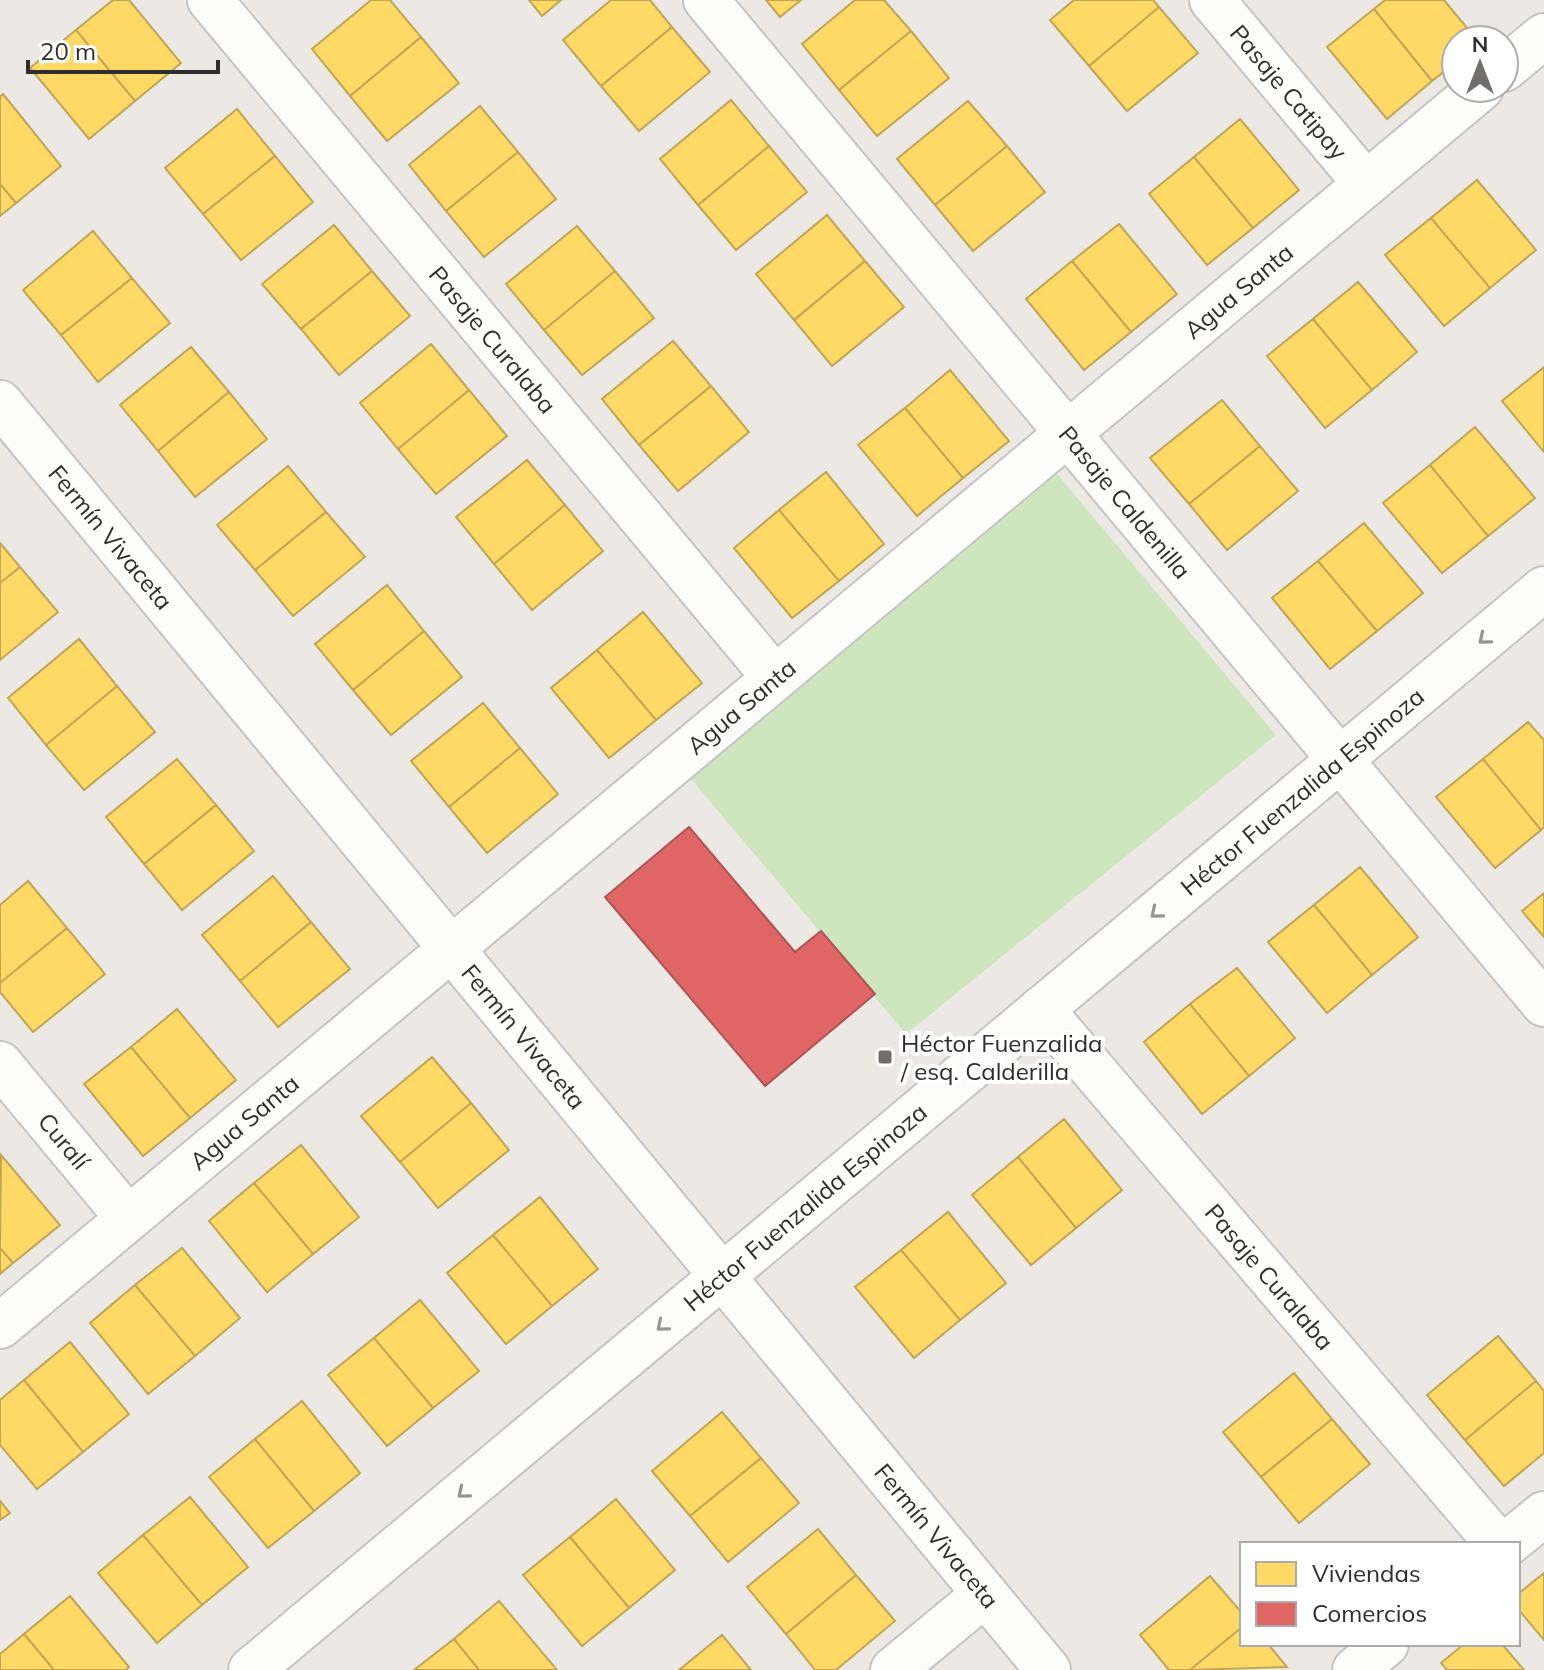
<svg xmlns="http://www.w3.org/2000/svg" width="1544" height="1670" font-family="Mulish,sans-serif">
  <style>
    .green { fill: #cee6be }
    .homes { fill: #ffd966; stroke: #c0a655; stroke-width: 2 }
    .shops { fill: #e06666; stroke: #ab5555; stroke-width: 2 }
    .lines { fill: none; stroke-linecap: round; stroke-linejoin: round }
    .minor-casing { stroke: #c5c4c5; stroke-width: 48 }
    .minor { stroke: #fcfcfb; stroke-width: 44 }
    .oneway { stroke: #959594 }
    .poi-dot { fill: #706f6e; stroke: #fff; stroke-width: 3 }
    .labels { text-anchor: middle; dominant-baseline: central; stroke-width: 8; stroke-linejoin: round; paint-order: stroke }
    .street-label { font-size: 24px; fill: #2e2e2e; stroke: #fff }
    .poi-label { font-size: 24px; fill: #2e2e2e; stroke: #fff; text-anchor: start }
  </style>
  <rect width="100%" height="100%" fill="#ece8e4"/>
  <!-- green -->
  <path class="green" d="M1053,469L1276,735L906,1034L682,768Z"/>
  <!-- homes -->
  <path class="homes" d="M113,0H129L181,63L135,101L76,30Z
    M371,0H390L421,37L350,96L312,49Z
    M529,0H561L542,16Z
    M611,0H650L672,27L601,86L563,40Z
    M766,0H801L780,17Z
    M855,0H884L911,31L839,90L802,44Z
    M1074,0H1153L1159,7L1089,66L1050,20Z
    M1385,0H1444L1477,40H1456V62L1432,81L1374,9Z
    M1159,7L1198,53L1127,111L1089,66Z
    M1374,9L1432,81L1387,119L1327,47Z
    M672,27L710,72L639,131L601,86Z
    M76,30L135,101L89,139L30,68Z
    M911,31L949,78L877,136L839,90Z
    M421,37L459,83L387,141L350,96Z
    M3,94L61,166L16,203L0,184V97Z
    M731,100L769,146L698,205L660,159Z
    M968,101L1007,146L935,205L897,159Z
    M480,106L518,152L446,211L409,165Z
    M237,109L275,156L203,214L165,168Z
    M1240,119L1299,190L1253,228L1194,157Z
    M769,146L807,192L736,250L698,205Z
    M1007,146L1045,192L973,251L935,205Z
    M518,152L556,199L484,257L446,211Z
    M275,156L313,202L241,260L203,214Z
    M1194,157L1253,228L1207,265L1149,194Z
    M1477,180L1536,250L1490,288L1431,218Z
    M0,184L16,203L0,216Z
    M827,215L865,261L794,320L756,274Z
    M1431,218L1490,288L1444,326L1385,255Z
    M1119,224L1177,294L1131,332L1072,261Z
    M334,225L372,271L301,329L262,284Z
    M577,226L615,271L544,330L506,284Z
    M93,231L132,278L61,335L23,290Z
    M865,261L904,307L832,366L794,320Z
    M1072,261L1131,332L1084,370L1026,299Z
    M372,271L410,316L339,375L301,329Z
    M615,271L654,318L582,375L544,330Z
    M132,278L170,323L98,382L61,335Z
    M1358,282L1417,352L1372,390L1313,319Z
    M1313,319L1372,390L1325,428L1267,356Z
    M673,341L711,386L639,445L602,399Z
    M431,344L469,390L398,449L360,403Z
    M191,347L229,392L158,451L120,405Z
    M1544,367V452L1502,401Z
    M950,370L1009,441L963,478L905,408Z
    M711,386L749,432L678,491L639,445Z
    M469,390L507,436L436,494L398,449Z
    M229,392L267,439L195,497L158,451Z
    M1222,400L1260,446L1189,504L1150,458Z
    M905,408L963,478L917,516L858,445Z
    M1475,427L1535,498L1488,536L1430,465Z
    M1260,446L1298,491L1227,550L1189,504Z
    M527,460L565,505L494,564L456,517Z
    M1430,465L1488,536L1442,573L1383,503Z
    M288,466L326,512L255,570L217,525Z
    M826,472L884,544L839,581L779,510Z
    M565,505L603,551L532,610L494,564Z
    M779,510L839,581L792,618L734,548Z
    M326,512L365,557L293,616L255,570Z
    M1364,523L1423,593L1377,631L1318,561Z
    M0,543L20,567L0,583Z
    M1318,561L1377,631L1330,669L1272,598Z
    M20,567L58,612L0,660V583Z
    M387,585L424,631L353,690L315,644Z
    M643,612L702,683L656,720L597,650Z
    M424,631L462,677L391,735L353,690Z
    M79,639L117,686L46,745L8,698Z
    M597,650L656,720L609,758L551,688Z
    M117,686L155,732L84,790L46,745Z
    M483,703L520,748L449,807L411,761Z
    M1528,722L1544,740V827L1541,830L1483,759Z
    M520,748L558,794L487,853L449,807Z
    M177,759L216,805L144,864L106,817Z
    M1483,759L1541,830L1495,868L1436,797Z
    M216,805L254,851L182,910L144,864Z
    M1360,867L1418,937L1372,975L1314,905Z
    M273,876L311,922L240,981L202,935Z
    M28,881L67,928L0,983V905Z
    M1544,893V937L1522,911Z
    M1314,905L1372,975L1327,1013L1268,942Z
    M311,922L350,969L278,1027L240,981Z
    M67,928L105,974L33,1032L0,992V983Z
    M1237,968L1295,1038L1249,1076L1190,1004Z
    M1190,1004L1249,1076L1202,1114L1144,1042Z
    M177,1009L236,1080L190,1118L131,1047Z
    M131,1047L190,1118L143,1156L84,1084Z
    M432,1057L471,1103L400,1162L361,1116Z
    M471,1103L509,1150L438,1208L400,1162Z
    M1064,1119L1122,1190L1076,1228L1018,1157Z
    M301,1145L359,1217L313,1254L254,1183Z
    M1,1155L60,1225L13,1263L0,1248Z
    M1018,1157L1076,1228L1031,1265L972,1195Z
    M254,1183L313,1254L267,1292L209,1221Z
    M540,1197L598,1269L552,1306L493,1235Z
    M948,1212L1006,1283L960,1320L901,1250Z
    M493,1235L552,1306L506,1344L447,1273Z
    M0,1248L13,1263L0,1274Z
    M182,1248L240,1318L195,1356L135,1285Z
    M901,1250L960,1320L914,1358L855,1287Z
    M135,1285L195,1356L148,1394L90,1323Z
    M420,1300L479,1371L433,1408L374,1338Z
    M1498,1336L1536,1381L1465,1440L1427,1395Z
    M374,1338L433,1408L387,1446L328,1375Z
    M70,1342L129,1414L83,1452L24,1380Z
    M1294,1373L1332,1419L1261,1477L1223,1432Z
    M24,1380L83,1452L37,1489L0,1445V1400Z
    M1536,1381L1544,1391V1453L1504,1486L1465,1440Z
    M302,1401L360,1473L314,1511L255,1439Z
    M722,1412L761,1458L690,1516L652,1471Z
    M1332,1419L1370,1464L1299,1523L1261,1477Z
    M255,1439L314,1511L268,1548L209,1477Z
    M761,1458L799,1503L728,1562L690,1516Z
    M190,1497L248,1567L202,1605L143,1535Z
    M616,1499L675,1570L629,1608L570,1537Z
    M0,1501L10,1513L0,1520Z
    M818,1529L856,1575L786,1634L747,1587Z
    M143,1535L202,1605L157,1643L98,1573Z
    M570,1537L629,1608L582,1646L523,1575Z
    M1544,1573V1640L1518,1609V1594Z
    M856,1575L895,1621L836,1670H815L786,1634Z
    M1210,1576L1242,1613V1627L1190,1670H1169L1140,1635Z
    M70,1596L129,1667L126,1670H54L24,1634Z
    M499,1601L557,1670H479L454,1639Z
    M1242,1627V1644H1268L1287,1667L1190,1670Z
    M24,1634L54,1670H0V1654Z
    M722,1635L751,1670H679Z
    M454,1639L479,1670H414Z
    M1464,1644H1502L1524,1670H1447L1441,1663Z"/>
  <!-- shops -->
  <path class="shops" d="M689,827L795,952L821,931L875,994L765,1086L605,897Z"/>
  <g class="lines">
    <!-- minor casing -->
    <g class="minor-casing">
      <g id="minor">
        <path id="s1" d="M210,0L775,678"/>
        <path id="s2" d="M706,0L1544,1004"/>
        <path id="s3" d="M1212,0L1366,184"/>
        <path d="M1504,69L1544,36"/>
        <path id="s4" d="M0,403L1048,1670"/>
        <path id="s5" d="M1041,1009L1498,1544"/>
        <path id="s6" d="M0,1064L128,1218"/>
        <path id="s7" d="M0,1326L1481,88"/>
        <path d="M1507,1544L1544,1514"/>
        <path id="s8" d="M251,1670L1544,589"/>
        <path d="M893,1670L985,1594"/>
        <path d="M1355,1670L1386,1644"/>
      </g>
    </g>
    <!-- minor -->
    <use href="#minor" class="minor"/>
  </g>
  <!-- one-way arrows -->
  <defs><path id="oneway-chevron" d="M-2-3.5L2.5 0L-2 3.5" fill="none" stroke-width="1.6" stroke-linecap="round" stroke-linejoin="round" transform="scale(2)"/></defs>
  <g class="oneway">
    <use href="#oneway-chevron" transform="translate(1484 639) rotate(140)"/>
    <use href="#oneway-chevron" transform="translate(1156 913) rotate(140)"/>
    <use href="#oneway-chevron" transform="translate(662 1326) rotate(140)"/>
    <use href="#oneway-chevron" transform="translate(463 1493) rotate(140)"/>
  </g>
  <!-- markers -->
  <rect class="poi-dot" x="877" y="1049" width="16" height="16" rx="4"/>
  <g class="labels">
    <!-- street labels -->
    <g class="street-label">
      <text stroke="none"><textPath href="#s3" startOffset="120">Pasaje Catipay</textPath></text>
      <text stroke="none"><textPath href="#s7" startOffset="1614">Agua Santa</textPath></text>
      <text stroke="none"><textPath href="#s1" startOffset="442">Pasaje Curalaba</textPath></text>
      <text stroke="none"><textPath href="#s2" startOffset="654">Pasaje Caldenilla</textPath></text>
      <text stroke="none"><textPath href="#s4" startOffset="174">Fermín Vivaceta</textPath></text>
      <text stroke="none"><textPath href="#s7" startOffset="966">Agua Santa</textPath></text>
      <text stroke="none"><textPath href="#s8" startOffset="1370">Héctor Fuenzalida Espinoza</textPath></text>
      <text stroke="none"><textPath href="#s4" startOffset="822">Fermín Vivaceta</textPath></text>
      <text stroke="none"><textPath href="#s7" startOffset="318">Agua Santa</textPath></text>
      <text stroke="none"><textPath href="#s6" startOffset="100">Curalí</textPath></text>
      <text stroke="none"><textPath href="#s8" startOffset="722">Héctor Fuenzalida Espinoza</textPath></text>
      <text stroke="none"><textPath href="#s5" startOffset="352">Pasaje Curalaba</textPath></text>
      <text stroke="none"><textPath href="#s4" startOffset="1470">Fermín Vivaceta</textPath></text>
    </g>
    <!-- poi labels -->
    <g class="poi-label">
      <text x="901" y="1043">Héctor Fuenzalida<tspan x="901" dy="28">/ esq. Calderilla</tspan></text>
    </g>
  </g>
  <!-- legend -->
  <rect x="1240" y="1542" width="280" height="104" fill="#ffffff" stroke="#ababab" stroke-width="2"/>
  <rect x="1256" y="1562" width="40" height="24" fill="#ffd966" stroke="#ababab" stroke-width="2"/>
  <text x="1312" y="1582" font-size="24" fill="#2e2e2e">Viviendas</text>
  <rect x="1256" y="1602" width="40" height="24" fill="#e06666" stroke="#ababab" stroke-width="2"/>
  <text x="1312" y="1622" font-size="24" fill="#2e2e2e">Comercios</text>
  <!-- north arrow -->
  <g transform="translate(1480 64)"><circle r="38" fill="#ffffff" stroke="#ababab" stroke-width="2"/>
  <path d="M0-6L14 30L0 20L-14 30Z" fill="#706f6e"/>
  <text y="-12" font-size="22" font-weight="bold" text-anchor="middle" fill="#2e2e2e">N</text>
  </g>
  <!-- scale -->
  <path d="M28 60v12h190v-12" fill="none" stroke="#2e2e2e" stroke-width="4"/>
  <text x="40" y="60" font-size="24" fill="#2e2e2e" stroke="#ffffff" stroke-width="6" paint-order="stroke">20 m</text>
</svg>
